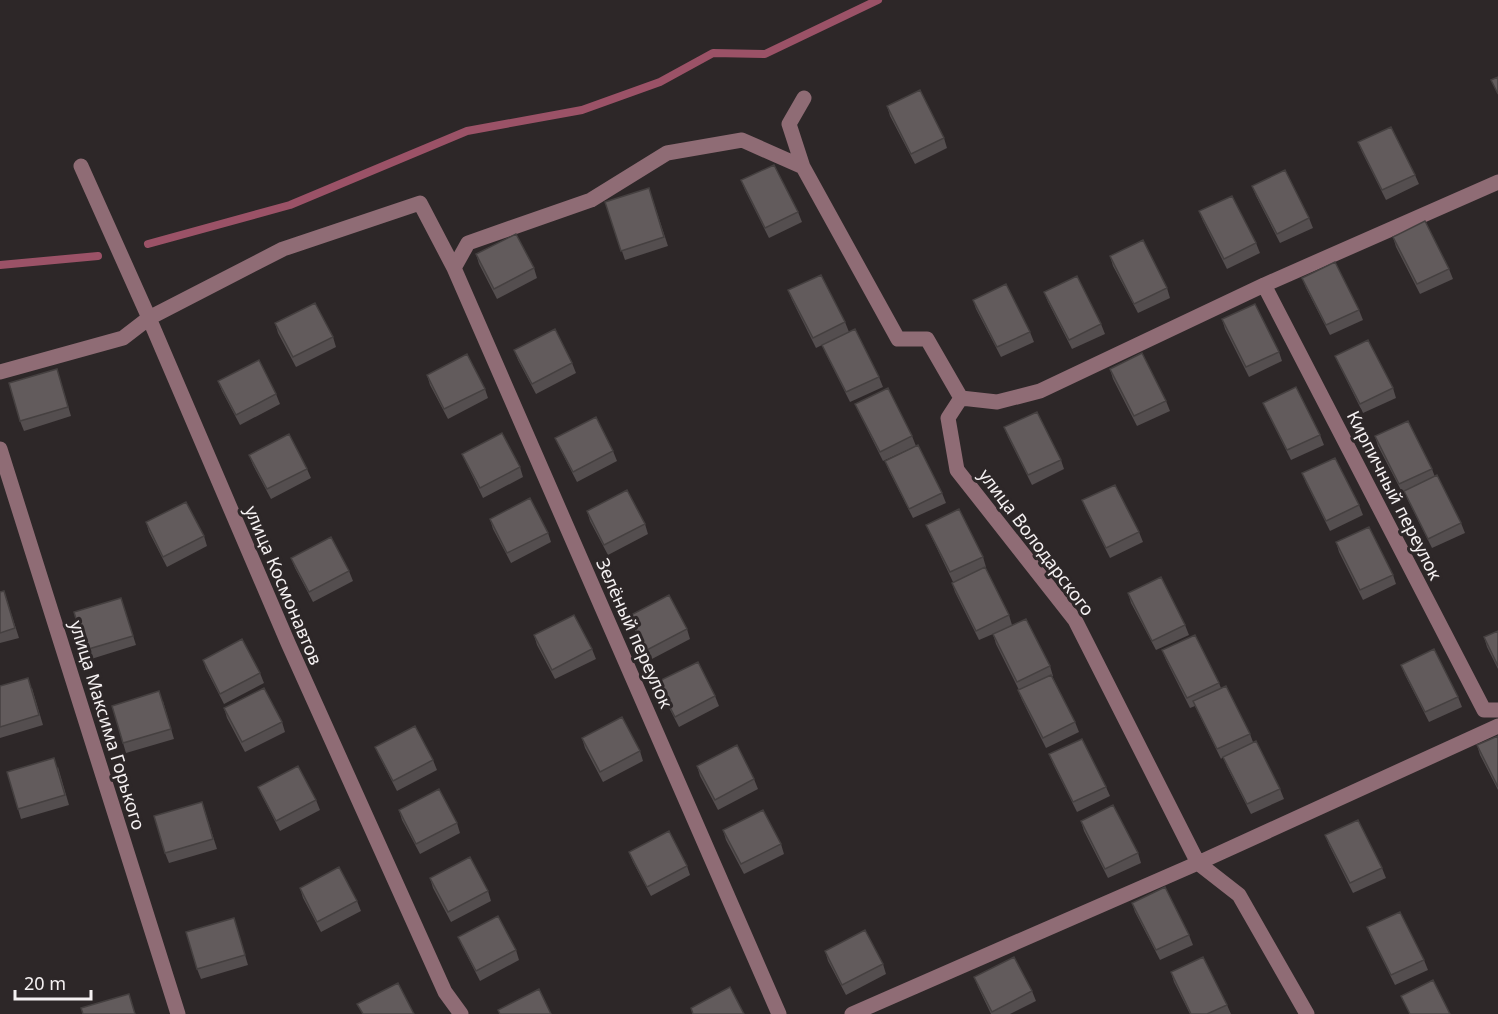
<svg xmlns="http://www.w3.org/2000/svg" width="1498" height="1014" font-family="'Noto Sans',sans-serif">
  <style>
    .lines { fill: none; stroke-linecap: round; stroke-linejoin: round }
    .stream { stroke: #9b5267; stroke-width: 8 }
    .minor { stroke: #8f6c75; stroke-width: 15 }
    .wall { fill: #544e4f }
    .building { fill: #625b5c; stroke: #454040; stroke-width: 1.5 }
    .labels { text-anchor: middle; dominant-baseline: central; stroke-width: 6; stroke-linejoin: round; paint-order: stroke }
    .street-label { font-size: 18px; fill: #f5f1f2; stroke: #2d2728 }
  </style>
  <rect width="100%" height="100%" fill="#2d2728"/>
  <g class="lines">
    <!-- stream -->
    <path class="stream" d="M148,244L290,205L467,131L582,110L660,82L713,53L765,54L878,0
      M0,265L98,256"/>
    <!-- minor -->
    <path class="minor" d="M81,166L149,318L288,643L445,992L461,1014
      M803,167L898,339H927L961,398L948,418L957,470L1075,620L1198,863L1239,895L1307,1014
      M454,268L779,1014
      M1264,285L1484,710H1498
      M0,372L123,338L149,318L283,249L420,203L454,268L468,243L591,200L667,153L742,140L803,167L789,124L804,98
      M961,398L997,402L1040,391L1264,285L1498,182
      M0,449L178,1014
      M852,1014L1198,863L1498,726"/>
  </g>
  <!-- wall -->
  <path class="wall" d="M887,106L944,138L947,148L915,164L890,116Z
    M1358,142L1415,175L1419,184L1386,200L1362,152Z
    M741,180L798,212L802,222L769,238L745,190Z
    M1252,186L1309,218L1313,228L1280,243L1256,196Z
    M649,188L668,246L625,260L605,202Z
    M1199,211L1256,243L1260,253L1227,269L1203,221Z
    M1393,237L1449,269L1453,279L1420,294L1396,247Z
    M476,254L534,268L537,278L497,299L479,264Z
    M1110,256L1167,288L1170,298L1138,313L1113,266Z
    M1302,278L1359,310L1363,320L1330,335L1306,288Z
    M788,290L845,322L849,332L879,377L883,387L850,402L826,354L822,345L816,348L792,300Z
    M1044,292L1101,324L1105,334L1072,349L1048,302Z
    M973,300L1030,332L1034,342L1001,357L976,309Z
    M1222,319L1279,352L1282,361L1249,377L1225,329Z
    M275,323L333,337L336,347L296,367L278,333Z
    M514,350L572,363L576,373L536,394L518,360Z
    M1335,356L1393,388L1396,398L1363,413L1339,365Z
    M57,369L71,416L24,431L20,421Z
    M1110,369L1166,401L1170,411L1137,426L1113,379Z
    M427,375L485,389L488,398L448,419L430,385Z
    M218,381L276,394L280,404L240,425L222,391Z
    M1263,403L1320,435L1324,445L1291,460L1267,412Z
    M855,404L912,436L916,446L883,461L859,413Z
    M1004,427L1061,460L1064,469L1032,485L1008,437Z
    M1375,436L1432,469L1435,477L1461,523L1465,533L1432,548L1408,500L1405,493L1403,494L1378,446Z
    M555,438L613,451L617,461L577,482L559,447Z
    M462,454L520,467L523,477L483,498L466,463Z
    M249,455L307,469L311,478L271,499L253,465Z
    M885,461L942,493L946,503L913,518L889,471Z
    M1302,473L1359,505L1363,515L1330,531L1306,483Z
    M1082,500L1139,532L1143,542L1110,558L1086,510Z
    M587,511L645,524L648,534L608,555L590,521Z
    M490,519L548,533L551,542L511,563L493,529Z
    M146,522L204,536L207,546L167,567L149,532Z
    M926,525L983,557L986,567H985L1009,615L1012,625L1050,666L1053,676H1052L1075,722L1079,732L1046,748L1022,700L1018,690H1019L996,644L993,634L979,640L955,592L952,583L953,582L930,534Z
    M1336,542L1393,575L1396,584L1363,600L1339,552Z
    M291,558L349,571L353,581L313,602L295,568Z
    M4,591L19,638L0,643V592Z
    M1128,593L1185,625L1189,635L1156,650L1131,603Z
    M121,598L136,645L88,660L85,650Z
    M629,616L687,629L690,639L650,660L633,626Z
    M1498,631V669L1487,647L1484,637Z
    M534,635L592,649L596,659L555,679L537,645Z
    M1162,650L1219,683L1221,688L1250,734L1253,742L1280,789L1284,799L1251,814L1227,767L1223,757L1221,759L1195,706L1190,708L1166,660Z
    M203,660L260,673L264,683L224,704L206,669Z
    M1401,665L1458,697L1462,707L1429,722L1405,675Z
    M657,682L715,696L719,706L679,727L661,692Z
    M0,686L32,688L43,725L0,738Z
    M163,701L174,739L126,753L123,743Z
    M224,708L282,722L285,732L245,752L227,718Z
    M1498,736V790L1480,755L1477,745Z
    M582,738L640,751L643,761L603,782L585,748Z
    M375,747L433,760L437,770L397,791L379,756Z
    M1049,754L1106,787L1110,796L1077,812L1053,764Z
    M697,766L754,779L758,789L718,810L700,776Z
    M58,767L69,805L21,819L18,809Z
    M258,787L316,800L320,810L280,831L262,796Z
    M202,802L217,849L169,863L165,853Z
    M399,810L457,823L460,833L420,854L402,820Z
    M1081,821L1138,853L1141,863L1108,878L1084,831Z
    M723,830L781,844L784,854L744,874L726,840Z
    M1325,835L1382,868L1386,878L1353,893L1329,845Z
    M629,852L687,866L690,875L651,896L633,862Z
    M430,878L488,891L491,901L451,922L433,888Z
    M300,888L357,901L361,911L321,932L303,898Z
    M1132,903L1189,935L1193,945L1160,960L1135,912Z
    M1367,927L1424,960L1428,970L1395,985L1371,937Z
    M237,928L248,965L201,979L197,969Z
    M458,937L516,950L519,960L480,981L462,946Z
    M825,951L883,964L886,974L846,995L828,961Z
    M1171,972L1227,1005L1231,1014H1190L1174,982Z
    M974,977L1032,991L1036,1001L1010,1014H991L978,987Z"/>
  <!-- building -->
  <path class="building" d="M1498,77V94L1491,80Z
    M920,90L944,138L911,154L887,106Z
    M1391,127L1415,175L1382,190L1358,142Z
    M774,165L798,212L765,228L741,180Z
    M1285,170L1309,218L1277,234L1252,186Z
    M649,188L664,237L621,251L605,202Z
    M1232,196L1256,243L1224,259L1199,211Z
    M1425,221L1449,269L1417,284L1393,237Z
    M516,234L534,268L494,289L476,254Z
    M1143,240L1167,288L1134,304L1110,256Z
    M1335,262L1359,310L1326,325L1302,278Z
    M821,275L845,322L813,338L788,290Z
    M1077,276L1101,324L1069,340L1044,292Z
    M1006,284L1030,332L997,347L973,300Z
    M315,303L333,337L293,357L275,323Z
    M1255,304L1279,352L1246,367L1222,319Z
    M555,329L572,363L532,384L514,350Z
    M855,329L879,377L846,392L822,345Z
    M1368,340L1393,388L1360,404L1335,356Z
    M1142,353L1166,401L1134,416L1110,369Z
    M467,354L485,389L444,409L427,375Z
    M259,360L276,394L236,415L218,381Z
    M57,369L68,407L20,421L9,383Z
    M1296,387L1320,435L1287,450L1263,403Z
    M888,388L912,436L880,452L855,404Z
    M1037,412L1061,460L1028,475L1004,427Z
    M596,417L613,451L573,472L555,438Z
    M1408,421L1432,469L1399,484L1375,436Z
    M502,433L520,467L480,488L462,454Z
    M289,434L307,469L267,489L249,455Z
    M918,445L942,493L909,509L885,461Z
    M1335,458L1359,505L1326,521L1302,473Z
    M1437,475L1461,523L1428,539L1404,491Z
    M1115,485L1139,532L1106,548L1082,500Z
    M627,490L645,524L604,545L587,511Z
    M530,498L548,533L507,553L490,519Z
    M186,502L204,536L163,557L146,522Z
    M959,509L983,557L950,572L926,525Z
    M1369,527L1393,575L1360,590L1336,542Z
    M331,537L349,571L309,592L291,558Z
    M985,567L1009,615L976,631L952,583Z
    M1161,577L1185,625L1152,641L1128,593Z
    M4,591L15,628L0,633V592Z
    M669,595L687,629L647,650L629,616Z
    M121,598L133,636L85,650L74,612Z
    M574,615L592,649L552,670L534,635Z
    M1026,619L1050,666L1017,682L993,634Z
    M1498,631V666L1484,637Z
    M1195,635L1219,683L1187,698L1162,650Z
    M242,639L260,673L220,694L203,660Z
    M1434,649L1458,697L1425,712L1401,665Z
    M698,662L715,696L675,717L657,682Z
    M1051,675L1075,722L1043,738L1018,690Z
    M28,678L39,715L0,727V686Z
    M1226,686L1250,734L1217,749L1193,701Z
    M264,688L282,722L242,742L224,708Z
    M159,691L171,729L123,743L112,706Z
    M622,717L640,751L600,772L582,738Z
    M415,726L433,760L393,781L375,747Z
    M1498,736V787L1477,745Z
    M1082,739L1106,787L1073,802L1049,754Z
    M1256,741L1280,789L1247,804L1223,757Z
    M737,745L754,779L715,800L697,766Z
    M54,758L65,795L18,809L7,772Z
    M298,766L316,800L276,821L258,787Z
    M439,789L457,823L416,844L399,810Z
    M202,802L213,839L165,853L154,816Z
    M1113,805L1138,853L1105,869L1081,821Z
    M763,810L781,844L741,864L723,830Z
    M1358,820L1382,868L1350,883L1325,835Z
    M669,831L687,866L647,887L629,852Z
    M470,857L488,891L448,912L430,878Z
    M339,867L357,901L317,922L300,888Z
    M1165,887L1189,935L1156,950L1132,903Z
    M1400,912L1424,960L1391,975L1367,927Z
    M498,916L516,950L476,971L458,937Z
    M234,918L245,955L197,969L186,932Z
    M865,930L883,964L842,985L825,951Z
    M1014,957L1032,991L992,1012L974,977Z
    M1203,957L1227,1005L1207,1014H1191L1171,972Z
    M1433,980L1450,1014H1410L1401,996Z
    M398,983L414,1014H363L357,1004Z
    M730,987L744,1014H693L691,1008Z
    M539,989L551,1014H500L498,1010Z
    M129,994L135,1014H83L81,1008Z"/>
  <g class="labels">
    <!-- street labels -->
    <g class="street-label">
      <text transform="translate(1395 495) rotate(63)">Кирпичный переулок</text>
      <text transform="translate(1037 542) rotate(53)">улица Володарского</text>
      <text transform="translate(284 585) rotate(67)">улица Космонавтов</text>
      <text transform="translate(635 633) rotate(66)">Зелёный переулок</text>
      <text transform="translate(108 725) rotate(73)">улица Максима Горького</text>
    </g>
  </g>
  <!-- scale -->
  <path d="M15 990v9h76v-9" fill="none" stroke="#f5f1f2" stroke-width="3"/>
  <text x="24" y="990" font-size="18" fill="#f5f1f2" stroke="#2d2728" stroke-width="4.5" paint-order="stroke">20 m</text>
</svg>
